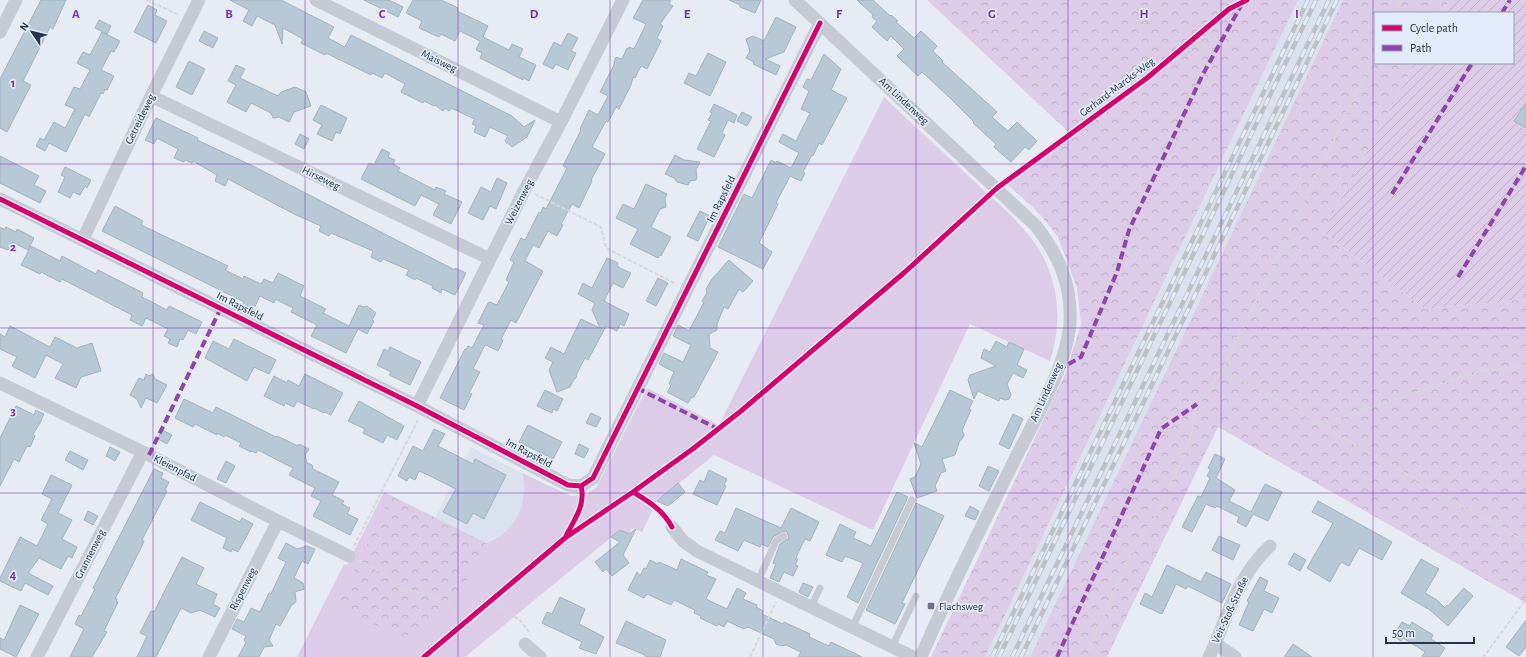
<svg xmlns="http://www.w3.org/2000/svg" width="1526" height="657" font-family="'Alegreya Sans',sans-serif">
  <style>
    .built { fill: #dae1ef }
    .grass { fill: #ddcce7 }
    .forest { fill: url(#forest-crowns) }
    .garden { fill: url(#garden-furrows) }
    .building { fill: #b7c9d6; stroke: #a1b3c0 }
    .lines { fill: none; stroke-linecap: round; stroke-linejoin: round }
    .path { stroke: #d5d7da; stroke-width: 2; stroke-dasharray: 4 2; stroke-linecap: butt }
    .lane { stroke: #c6cbd3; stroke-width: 7 }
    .street { stroke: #c6cbd3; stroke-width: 13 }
    .rail-casing { stroke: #bdc0c4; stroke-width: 4.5 }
    .rail { stroke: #e2ebf9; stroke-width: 3; stroke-dasharray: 9; stroke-linecap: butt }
    .quiet { stroke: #8e44ad; stroke-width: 4; stroke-dasharray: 8 4; stroke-linecap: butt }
    .cycleway-casing { stroke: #e2ebf9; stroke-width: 8 }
    .cycleway { stroke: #d6006c; stroke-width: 5 }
    .grid { fill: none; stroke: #7b2cbf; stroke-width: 1; stroke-opacity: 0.55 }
    .poi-dot { fill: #687489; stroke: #e2ebf9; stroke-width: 1.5 }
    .labels { text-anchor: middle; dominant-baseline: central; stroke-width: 3.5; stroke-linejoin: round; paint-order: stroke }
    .street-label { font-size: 11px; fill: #233450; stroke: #e2ebf9 }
    .poi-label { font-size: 11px; fill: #233450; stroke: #e2ebf9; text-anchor: start }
    .grid-label { font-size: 13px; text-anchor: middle; font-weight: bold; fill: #7b2cbf; stroke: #e2ebf9; stroke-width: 3.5; stroke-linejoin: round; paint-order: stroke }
  </style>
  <defs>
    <pattern id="forest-crowns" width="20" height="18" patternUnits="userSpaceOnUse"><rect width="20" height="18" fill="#ddcce7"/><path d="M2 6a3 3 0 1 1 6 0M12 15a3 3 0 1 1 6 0" fill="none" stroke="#bdb0c8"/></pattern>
    <pattern id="garden-furrows" width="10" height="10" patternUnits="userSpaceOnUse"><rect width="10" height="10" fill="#ddcce7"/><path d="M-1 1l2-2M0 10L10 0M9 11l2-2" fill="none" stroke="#bdb0c8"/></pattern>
  </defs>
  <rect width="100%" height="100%" fill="#e7ecf4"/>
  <!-- built -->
  <path class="built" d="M1298,0H1343L1030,657H985Z
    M471,447L522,473L524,481V497L522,507L515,522L504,534L486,543L435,518Z"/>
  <!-- grass -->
  <path class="grass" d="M884,97C913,125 943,152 973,180C988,195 1005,208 1019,224C1056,261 1066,312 1050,361L970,324L873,530L714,455L657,501L642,532L632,528L629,534L620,530L465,657H297L344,564L347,565L384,492L486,543C516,533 530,502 522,473L571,496L586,495L596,488L647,388L719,425Z"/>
  <!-- forest -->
  <path class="forest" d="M927,0H1298L985,657H931L1066,372L1081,324L1077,288L1058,237L1037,211L1007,184L1073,136Z
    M1343,0H1450L1442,13H1375V63H1415L1323,232L1425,309L1526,299V603L1218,427L1107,657H1030Z
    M391,496L486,543L462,591L403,639L337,606Z"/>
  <!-- garden -->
  <path class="garden" d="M1450,0H1526V299L1425,309L1323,232L1415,63H1513V13H1442Z"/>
  <!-- building -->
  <path class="building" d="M41,0H66L53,29L50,27L23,81L31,85L7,132L0,128V79Z
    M230,0H281L334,27L328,38L345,47L351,35L512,116L524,127L535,120L527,137L512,147L505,141L508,136L490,127L485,137L474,132L476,126L472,124L475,119L451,108L449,111L445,108L443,111L435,105L434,106L424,101L423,103L401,92L405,84L385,73L382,78L372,73L371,75L326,53L325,55L301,43L303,39L283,28L282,44L275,25L257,16L252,26L243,21L249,10Z
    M364,0H389L403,7L398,17Z
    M413,0H441L458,8L457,11L488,26L483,37L509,50L512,44L523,49L519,57L536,65L529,81L524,78L523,80L480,58L482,53L476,50L480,41L460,31L455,41L441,34L439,37L419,28L422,21L406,13Z
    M643,0H671L669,4L673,6L660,24L663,26L657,38L661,41L647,69L641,66L635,78L633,77L631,85L619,109L616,107L608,122L606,121L592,147L605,154L591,180L592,181L579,208L572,204L561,224L563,225L557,236L548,231L539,248L533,245L525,261L543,271L516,323L511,320L501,339L503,340L498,351L486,345L484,347L473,369L480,372L469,393L472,394L464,410L440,398L465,349L466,350L468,346L472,348L484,325L478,323L488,303L490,302L497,305L509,282L506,280L514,262L510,260L521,238L525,240L539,212L541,213L543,207L546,209L567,168L563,166L581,130L580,129L589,110L598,115L608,96L600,92L613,67L616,57L622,59L627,48L629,49V47L634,49L646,24L633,18Z
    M729,0H761L755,13L740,7V5Z
    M857,0H873L890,16L891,15L898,21L896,22L914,38L921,31L937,46L933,51L943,61L942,62L997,112L992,117L1008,131L1017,122L1037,141L1029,150L1025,147L1011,162L994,147L996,144L973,123L974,122L948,96L922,72L918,76L897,56L904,49L891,36L887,41L872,27L877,21L872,17L873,15Z
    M148,5L157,10L155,15L167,21L156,43L134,32Z
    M776,17L796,27L784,52L765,59L780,66L776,75L753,64L754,62L746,58L750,51L746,39L753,36L764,41Z
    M99,20L111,26L107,34L95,28Z
    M204,31L218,38L213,48L199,41Z
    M102,32L120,41L114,52L111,51L101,70L114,76L107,90L105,89L103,94L101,93L89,117L85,114L66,152L49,143L45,151L36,146L40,138L44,140L54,122L65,128L75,109L65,105L74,87L80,89L90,70L77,63L83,52L90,55Z
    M568,33L578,38L571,51L576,53L568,70L556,64L553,69L543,64L554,42L561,46Z
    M708,53L726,62L710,96L684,83L689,73L696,76Z
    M824,54L841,69L831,90L847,98L822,145L819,143L813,156L812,155L803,172L805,173L801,181L790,176L776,203L778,204L759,243L772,252L763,269L718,247L744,194L752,198L771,160L776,163L777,161L791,168L799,153L779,142L783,134L796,141L810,113L801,109L809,91L803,87L807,79L811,80Z
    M189,61L205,69L192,95L176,87Z
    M236,65L245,69L240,78L278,96L281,92L295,87L306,92L311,106L294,112L289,122L279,117L273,118L271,113L251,103L246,112L227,102L236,85L228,81Z
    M1526,103V128L1514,121Z
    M714,104L737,115L734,123L728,120L722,133L725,135L714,157L697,149L711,121L708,120L712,113L710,112Z
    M321,105L347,118L340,134L336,132L332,141L317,134L322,125L313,120Z
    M742,112L752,117L747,126L737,121Z
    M156,118L198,138L197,140L255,167L408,246L455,270V268L466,273L455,295L442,289L441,293L432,288L433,286L416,278L415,280L406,275L409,270L383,259L381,262L371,257L373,251L331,233L329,236L319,231L321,226L294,214L228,179L225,186L215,181L217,175L193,161L192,163L185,160L184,162L174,158L178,149L157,138L154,144L145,140Z
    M300,134L309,139L304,149L295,144Z
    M382,149L390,153L388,157L395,160L393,164L400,168L398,171L435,190L436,187L446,191L444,194L462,202L451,224L433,215L439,204L421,195L415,206L361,179L369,163L374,165Z
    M675,155L684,160L700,162L696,170L697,178L696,180L690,181L688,185L677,182L674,178L665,174Z
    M0,156L39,176L34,185L46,191L40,203L0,183Z
    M65,167L91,180L87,188L85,186L80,195L73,192L70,198L58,192L65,177L61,175Z
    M497,178L507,183L496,209L490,206L483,220L468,213L481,187L491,192Z
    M646,184L667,194L665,198L666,207L660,209L651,227L671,237L661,256L660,255L658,258L630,244L638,229L616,218L623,204L634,209Z
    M115,206L143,221L141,225L228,266L225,270L243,279L244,276L261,284L264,279L273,283L278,273L304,286L300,296L326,309L323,313L349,326L359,305L363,307L367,306L376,313L372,320L374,321L367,334L358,329L346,353L311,336L317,325L291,312L293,308L275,299L274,303L260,296L251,315L240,309L244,302L102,231Z
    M700,211L710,216L698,241L687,236Z
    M0,227L5,230L6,227L16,232L17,229L34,238L28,250L12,242L8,250L0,247Z
    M31,246L60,261L62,256L96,274L98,270L143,293L142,297L167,310L169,306L202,322L196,334L188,330L183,340L180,339L177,347L168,343L170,339L164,336L168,329L146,318L142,326L130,320L132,315L62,279L60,282L41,272L40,274L21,265Z
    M607,258L618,263L617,265L620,268L631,273L623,288L613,283L604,301L629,314L624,326L620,324L617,331L606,326L588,360L585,358L577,373L576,378L574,379L570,387L557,392L549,370L553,362L545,358L551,347L564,354L581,319L600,328L592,310L595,303L578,294L583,283L592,288Z
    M729,260L753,281L743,292L739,289L728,309L724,307L717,324V330L709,334L710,348L718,352L694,397L691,398L688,403L667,392L671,386L669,384L674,372L659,364L664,353L683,362L691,345L673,336L678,325L689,331L704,302L702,301L707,293L706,289L712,279Z
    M658,278L668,283L656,306L646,301Z
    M10,326L50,347L55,337L77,348L92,343L101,371L81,377L76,388L55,378L63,364L46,355L35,378L12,366L17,357L0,349V334L5,337Z
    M234,339L276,360L269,374L254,367L247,381L205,358L213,341L229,349Z
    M996,341L1007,347L1009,342L1024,349L1017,365L1027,370L1023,378L1013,373L1007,384L1011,395L1009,399L1005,400L1000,398L999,401L978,391L974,399L968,380L970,375L996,366L981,358L984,349L990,352Z
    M390,347L421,362L410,385L389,375L391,372L377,365L384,349L388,351Z
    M146,374L149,376L153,374L155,379L167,385L157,403L146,398L141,408L137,399L130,395L139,378L144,380Z
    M305,374L343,393L331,415L325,412L324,413L314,408V409L297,401L294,407L285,403L284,406L264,396L274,376L287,383L288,380L299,386Z
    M545,390L563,399L557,411L553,409L552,413L537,406Z
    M950,390L973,401L969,409L971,410L962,430L964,435L962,439L960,440L955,455L942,459L946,471L941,473L935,486L937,491L917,498L910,479L915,477L921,464L914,443L922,447Z
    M184,399L213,413L216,407L276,437L277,436L298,446L299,444L309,449L305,455L307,463L312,465L313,469L339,482L332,495L344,501L342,504L350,508L347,514L358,519L350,535L313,516L321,501L311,496L315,488L289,475L293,468L258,450L256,453L251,451V452L239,446L241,443L225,435L224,437L217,433V435L195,424L193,427L175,418Z
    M359,401L404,426L397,440L387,435L383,443L363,433L365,429L348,421Z
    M16,406L34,415L36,410L44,414L39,425L33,434L35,436L30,447L27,446L19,462L14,459L0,486V438Z
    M591,413L601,418L596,427L586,423Z
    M1013,414L1023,419L1009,449L999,444Z
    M528,425L562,442L553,459L519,442Z
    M434,429L445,434L438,446L473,464L475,459L506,475L484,519L473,513L467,524L443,512L456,489L430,476L419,471L415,480L409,477L407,481L398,476L413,446L423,451Z
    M162,430L172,435L167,444L158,439Z
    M579,444L589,449L584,458L575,454Z
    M110,447L120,452L115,461L106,456Z
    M70,451L88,460L83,470L65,460Z
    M1215,454L1225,459L1216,478L1235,490L1229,501L1251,512L1265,484L1282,492L1268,521L1253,514L1246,527L1237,522L1239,517L1217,506L1215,508L1206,504L1192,532L1182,527L1198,496L1201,497L1210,478L1207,476L1210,470L1208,468Z
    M226,461L235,466L226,483L217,479Z
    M988,466L999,471L989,491L979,486Z
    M154,469L163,473L161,478L169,482L165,490L167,491L142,540L144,541L141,548L115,599H117L116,602H118L104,631L107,632L92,657H70L84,629L75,624L79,615L81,616L95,589L93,588Z
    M709,470L727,479L724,485L726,486L717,505L693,494L700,480L704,482Z
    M51,475L72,485L58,513L72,520L62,539L77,547L72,558L68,556L61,569L39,558L28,573L53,586L48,595L25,583L21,591L0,581V578L20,537L37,546L48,524L41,520L52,499L42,494Z
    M678,483L685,492L668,506L657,501Z
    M897,492L908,497L858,603L847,597L863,563L845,556L842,562L826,555L840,524L856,532L853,538L871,546Z
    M1318,501L1392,542L1382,560L1359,548L1349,566L1341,562L1330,582L1307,568L1333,523L1312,512Z
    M200,502L240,522L242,518L253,524L238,552L232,549L231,552L223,548L227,538L191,520Z
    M916,503L944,516L902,603L905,604L895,624L866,610Z
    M970,506L979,511L975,520L965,516Z
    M736,508L781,528L791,508L819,522L810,541L805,539L796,557L798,559L795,565L798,566L793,576L784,572L779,582L770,578L776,564L773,563L780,544L789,538L788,534L786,531L782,532L773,537L768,547L761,544L760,547L744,540L738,551L715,540L720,531L725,533Z
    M88,511L98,516L93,525L84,520Z
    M636,529L623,555L629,563L612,576L606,569L603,572L595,562L620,542L611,537L620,530L629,534Z
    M1219,536L1240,545L1233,560L1212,550Z
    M286,543L297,549L307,546L315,549L308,564L302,561L294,578L303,583L304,589L295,592L296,602L291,606L280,626L276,624L269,640L273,646L264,647L259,657H238L246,643L244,640L246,636L232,629L237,619L244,622L251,608L260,612L269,593L271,594L286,562L278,558Z
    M1294,553L1306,560L1300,571L1288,564Z
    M182,557L204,568L196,584L217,594L213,604L220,608L215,617L200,610L191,613L181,608L156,657H137L147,636L140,633L151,611L154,612Z
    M681,559L708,572L706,575L716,579L706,599L727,609L737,588L746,593L743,599L757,605L756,607L763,611L762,614L783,624L784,622L810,634L809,637L829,646L831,642L862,657H798L801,652L786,645L781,646L776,644L774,639L748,627L744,629L727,621L724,627L718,624L717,626L700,618L701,616L694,613L695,610L674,600L671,605L647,594L644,598L628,590L637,572L640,576L644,568L646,569L650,560L658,564L659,562L677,570Z
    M1421,559L1439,569L1425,593L1437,600L1445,608L1447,605L1448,606L1464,588L1473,596L1448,626L1430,610L1401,593Z
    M1167,565L1201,582L1206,572L1231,584L1222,603L1188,586L1186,589L1176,584L1162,614L1140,604L1145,593L1152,597Z
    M1260,577L1268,581L1264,591L1279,598L1272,613L1264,609L1253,631L1239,625L1249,602L1247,601Z
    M803,583L813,587L808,597L799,592Z
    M560,597L585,609L579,624L604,637L596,654L579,648L582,642L542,623L547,612L552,614Z
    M20,605L39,614L16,657L0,649V638L4,640Z
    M1526,620V647L1519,656L1506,647Z
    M626,621L666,640L660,657H646L643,654L616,643Z
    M1402,622L1410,626L1412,622L1433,635L1431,639L1445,648L1439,657H1422L1425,652L1403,638L1401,641L1393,636Z
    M1293,644L1312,657H1284Z"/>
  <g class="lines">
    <!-- path -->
    <path class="path" d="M147,0L179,15
      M1395,13L1401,0
      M535,194L601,227L606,248L676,284
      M1223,369L1526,542
      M1320,424L1480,371L1526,366
      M633,492L658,508L667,518
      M591,494L609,508
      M354,546L418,420
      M359,561L384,574L399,588L406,591H416L439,599L468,621
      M489,601L498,608L519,619L529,632
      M750,657L776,602
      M1086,657L1127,562L1165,499L1191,437L1197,404L1223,369L1375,54
      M1482,657L1485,655L1526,599"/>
    <!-- lane -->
    <path class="lane" d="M758,581L776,541L784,536
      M811,607L820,588
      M852,628L912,500
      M892,647L916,596"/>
    <!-- street -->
    <path class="street" d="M316,0L561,122
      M795,0L1036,226C1059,256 1072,284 1070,323C1067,364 1036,418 1017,455C984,522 950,588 921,657
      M0,32L16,0
      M151,96L490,259
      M0,199L417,406L568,485L581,486L593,478L820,23
      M83,239L151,96L199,0
      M0,383L143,452L278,521L349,556
      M417,406L525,189L561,122L623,0
      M672,527L683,541L697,551L913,657
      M1215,643L1235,657
      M525,644L540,657
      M37,657L143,452
      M209,657L278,521
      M1209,657C1227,619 1237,576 1270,546"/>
    <!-- rail casing -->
    <g class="rail-casing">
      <path id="rail" d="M992,657L1308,0
        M999,657L1316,0
        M1012,657L1329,0
        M1021,657L1337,0"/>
    </g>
    <!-- rail -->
    <use href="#rail" class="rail"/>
    <!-- quiet -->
    <path class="quiet" d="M1502,13L1510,0
      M1392,194L1472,63
      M1458,277L1526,166
      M1058,370L1081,357L1117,272L1129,230L1203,74L1242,4
      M637,388L718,429
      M149,455L221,308
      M1057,657L1161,429L1197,404"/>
    <!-- cycleway casing -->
    <g class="cycleway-casing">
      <path id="cycleway" d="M0,199L417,406L568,485L581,486L593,478L820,23
        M633,492C649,502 663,510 672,527
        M566,536C574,520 586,505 581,486
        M424,657L565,538L633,492L694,448L741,411L905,272L997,188L1147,78L1229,9L1247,0"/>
    </g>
    <!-- cycleway -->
    <use href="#cycleway" class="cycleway"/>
  </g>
  <!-- grid -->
  <path class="grid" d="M153,0V657M305,0V657M458,0V657M610,0V657M763,0V657M916,0V657M1068,0V657M1221,0V657M1373,0V657M0,164H1526M0,328H1526M0,493H1526"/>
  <!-- markers -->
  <rect class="poi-dot" x="927" y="602" width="8" height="8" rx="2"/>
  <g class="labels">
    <!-- street labels -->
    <g class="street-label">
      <text transform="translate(439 61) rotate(26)">Maisweg</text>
      <text transform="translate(1117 87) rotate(-37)">Gerhard-Marcks-Weg</text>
      <text transform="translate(904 101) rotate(43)">Am Lindenweg</text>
      <text transform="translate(140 119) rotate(-64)">Getreideweg</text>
      <text transform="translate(321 178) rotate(26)">Hirseweg</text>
      <text transform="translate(721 199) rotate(-63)">Im Rapsfeld</text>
      <text transform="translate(519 202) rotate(-63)">Weizenweg</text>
      <text transform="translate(240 306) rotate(27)">Im Rapsfeld</text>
      <text transform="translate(1046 392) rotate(-66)">Am Lindenweg</text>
      <text transform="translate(529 453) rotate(28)">Im Rapsfeld</text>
      <text transform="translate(175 468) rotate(27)">Kleienpfad</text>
      <text transform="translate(90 554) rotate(-63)">Grannenweg</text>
      <text transform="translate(243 589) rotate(-63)">Rispenweg</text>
      <text transform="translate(1230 610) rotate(-65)">Veit-Stoß-Straße</text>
    </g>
    <!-- poi labels -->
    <g class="poi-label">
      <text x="939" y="606">Flachsweg</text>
    </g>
  </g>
  <g class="grid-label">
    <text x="76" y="18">A</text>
    <text x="229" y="18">B</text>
    <text x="382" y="18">C</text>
    <text x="534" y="18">D</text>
    <text x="687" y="18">E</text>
    <text x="839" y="18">F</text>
    <text x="992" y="18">G</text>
    <text x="1144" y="18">H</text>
    <text x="1297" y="18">I</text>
    <text x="13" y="87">1</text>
    <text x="13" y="251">2</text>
    <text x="13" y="415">3</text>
    <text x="13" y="579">4</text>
  </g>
  <!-- legend -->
  <rect x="1374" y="12" width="140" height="52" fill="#e2ebf9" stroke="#96a2b5"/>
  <rect x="1382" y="25" width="20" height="6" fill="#d6006c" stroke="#96a2b5"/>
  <text x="1410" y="32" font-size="12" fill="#233450">Cycle path</text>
  <rect x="1382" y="45" width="20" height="6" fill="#8e44ad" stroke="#96a2b5"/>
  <text x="1410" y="52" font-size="12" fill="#233450">Path</text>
  <!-- north arrow -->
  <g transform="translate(32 32) rotate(305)" stroke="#e2ebf9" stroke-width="3" paint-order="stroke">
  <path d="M0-3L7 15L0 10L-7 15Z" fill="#233450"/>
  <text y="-6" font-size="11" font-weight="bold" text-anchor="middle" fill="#233450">N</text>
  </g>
  <!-- scale -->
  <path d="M1386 637v6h88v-6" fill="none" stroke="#233450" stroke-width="2"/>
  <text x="1392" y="637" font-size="12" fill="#233450" stroke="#e2ebf9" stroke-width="3" paint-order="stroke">50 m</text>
</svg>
